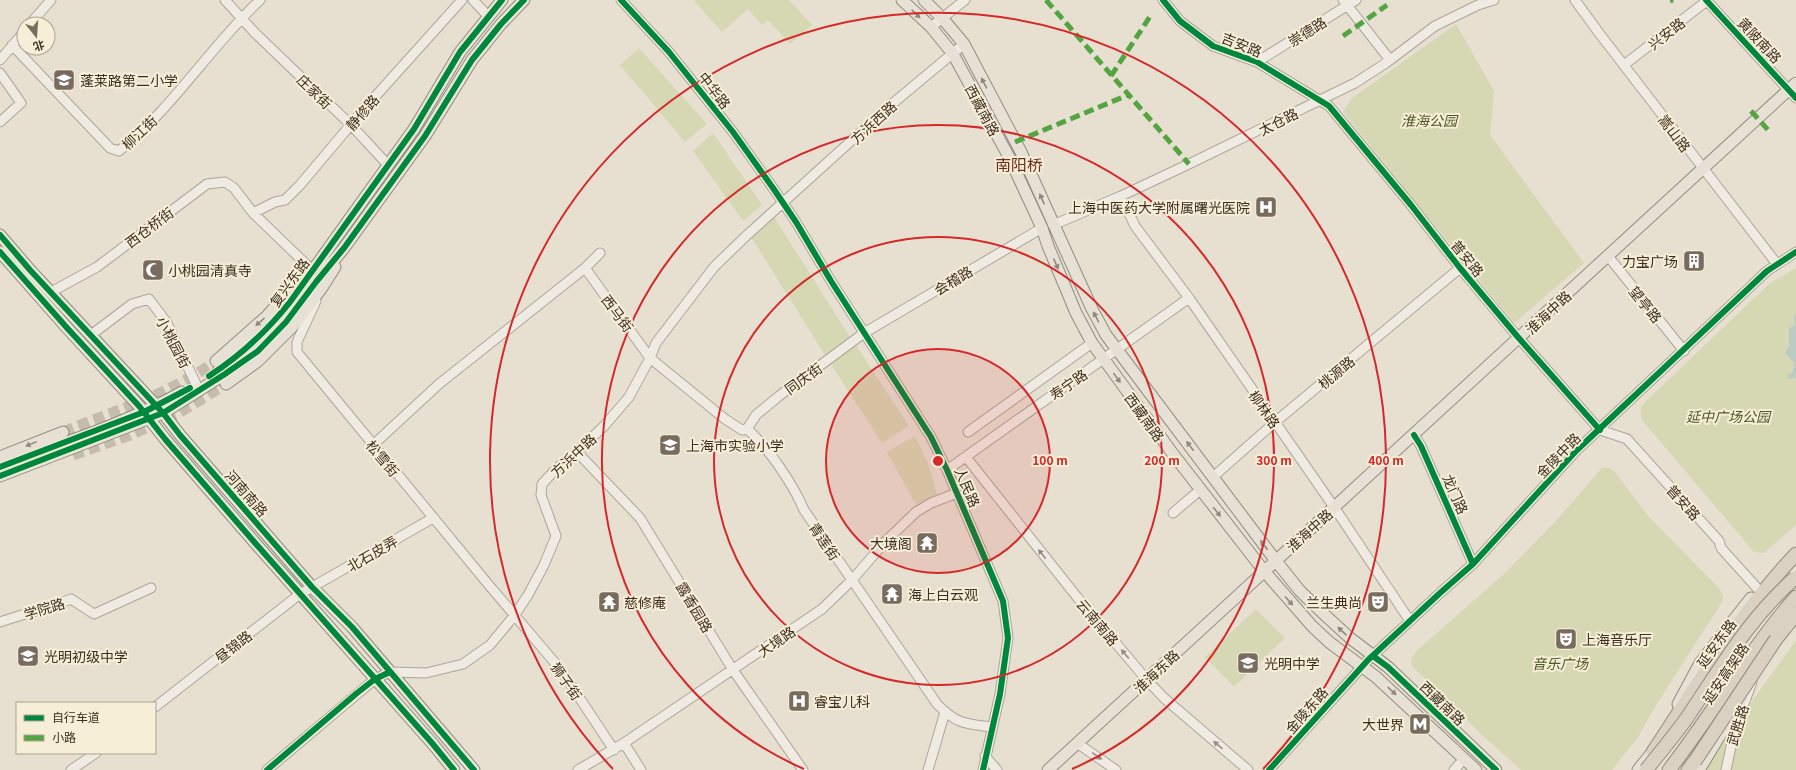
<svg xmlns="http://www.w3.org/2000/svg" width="1796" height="770" font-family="Georgia,'Noto Sans SC',serif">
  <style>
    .green { fill: #d6d7b3 }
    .water { fill: #bcccc2 }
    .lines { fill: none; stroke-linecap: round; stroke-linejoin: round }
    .major-tunnel { stroke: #c5bcae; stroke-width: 11; stroke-dasharray: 11 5.5; stroke-linecap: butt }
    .minor-casing { stroke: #ada599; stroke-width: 11 }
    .major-casing { stroke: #928b80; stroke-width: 13 }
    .highway-casing { stroke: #928b80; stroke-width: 15 }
    .minor { stroke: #efebe3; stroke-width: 9 }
    .major { stroke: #e6e1d4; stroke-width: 11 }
    .highway { stroke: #dad1c2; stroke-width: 13 }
    .highway-bridge-casing { stroke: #928b80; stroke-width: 15; stroke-linecap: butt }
    .highway-bridge { stroke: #dad1c2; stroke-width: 13 }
    .quiet { stroke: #54a441; stroke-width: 5; stroke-dasharray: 10 5; stroke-linecap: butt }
    .cycleway-casing { stroke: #f7eed8; stroke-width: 8 }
    .cycleway { stroke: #00873e; stroke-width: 6 }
    .oneway { fill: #92887a }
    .oneway2 { fill: #968c82 }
    .ring { fill: none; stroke: #d62828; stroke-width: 2 }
    .labels { text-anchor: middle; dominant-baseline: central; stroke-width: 4; stroke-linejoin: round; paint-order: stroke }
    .street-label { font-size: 14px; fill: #3d2e20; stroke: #f7eed8 }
    .poi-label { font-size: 14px; fill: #3d2e20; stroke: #f7eed8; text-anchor: start }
    .park-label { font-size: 14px; font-style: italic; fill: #4d5a26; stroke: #f7eed8 }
    .quarter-label { font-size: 16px; fill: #6b2e1e; stroke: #f7eed8 }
    .centre { fill: #d62828; stroke: #f7eed8; stroke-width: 2 }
    .ring-label { font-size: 12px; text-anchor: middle; font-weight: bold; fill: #d62828; stroke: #f7eed8; stroke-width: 4; stroke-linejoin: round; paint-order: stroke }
  </style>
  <rect width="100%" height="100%" fill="#e7e0d1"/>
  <!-- green -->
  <path class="green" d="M696,0H789L812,25L790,44L768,20L762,25L748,9L722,32L694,1Z
    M1456,24L1494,91L1490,135L1584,263L1514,323L1343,112L1351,99Z
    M639,48L707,124L685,142L620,65Z
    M713,133L762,205L743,221L693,151Z
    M774,217L850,337L825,355L751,237Z
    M1796,268V525L1764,553L1754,552L1641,419V406L1770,283Z
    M856,345L909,426L882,443L830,363Z
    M915,436L928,463L937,494L916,505L887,452Z
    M1602,468H1610L1615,472L1649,517L1719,588L1723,596L1722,602L1656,705L1638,737L1612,770H1521L1481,734L1413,667C1407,659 1416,652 1422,646L1504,574L1556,521Z
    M1256,609L1285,638L1234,687L1205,657Z
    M1796,640V770H1703Z"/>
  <!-- water -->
  <path class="water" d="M1796,314V378L1789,379L1787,375L1792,373L1795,363L1785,354L1789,345V328L1795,325L1794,317Z"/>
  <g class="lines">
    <!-- major-tunnel -->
    <path class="major-tunnel" d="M63,432C115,411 170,394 216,361
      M73,455L130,435L177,414L226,384"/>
    <!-- minor casing -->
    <g class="minor-casing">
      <path id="minor" d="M225,0L255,33L351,125L388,165
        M473,0L488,16
        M621,0L669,52L733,132L773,188L796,222L831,281L931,437L947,470L1003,601L1008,638L1000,694L983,770
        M1163,0L1180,21L1213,46L1257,62L1329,106L1411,205L1460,268L1517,336L1600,430L1627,439L1719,541L1721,548L1758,589
        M1343,0L1390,60
        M1575,0L1599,33L1777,264
        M1706,0L1796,98
        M30,24L51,0
        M931,27L965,0
        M12,45L110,148L119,151C173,108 210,47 260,0
        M0,60L24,32
        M1257,62L1356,0
        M1624,65L1708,0
        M0,73L21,103L0,122
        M1121,196L1135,226L1189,298L1334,507L1410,621
        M253,213L275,202L285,200L300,185L364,109L462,0
        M1053,225L1121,196L1189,164L1355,83L1386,63L1435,26L1478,5L1494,0
        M1608,256L1684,351
        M585,268L650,358L725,419L742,430L747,429C768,447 793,484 804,510L937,704C956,724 966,724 992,727
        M51,292L97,267L207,184L225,182L234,188L253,213L309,267
        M316,301L297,342V352L488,584L561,670L614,750
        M91,335L132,304L149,299L167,323L196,384
        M747,429L756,415L779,396L864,333L1042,228
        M968,432L1092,343
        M1414,435L1421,446L1473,564
        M372,446L439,384L585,268L600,253
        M577,452L640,518L733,670L803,770
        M966,457L1077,597L1146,679L1164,698L1248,770
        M947,470L1189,298
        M1213,477L1274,423L1460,268
        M1173,513L1200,490
        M0,622C24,614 48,608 71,599L94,614L151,588
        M155,707L300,594L433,518
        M624,743L641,770
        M1077,743L1116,770
        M985,756L997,770
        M71,770L96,753
        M267,770L375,679L390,672L426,673L463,664L490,645L514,616L528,595L544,565L556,536L541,495L542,484L556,469L577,452L605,425L629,397L650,358L656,343L714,267L746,236L892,104L964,44
        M578,770L624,743L822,609L852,580L885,542L916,512L931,503L957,493
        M928,770L945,712
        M1269,770L1368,660L1440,593L1473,564L1576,451L1767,271L1796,252
        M1454,770L1464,759
        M1726,770L1735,728L1752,682"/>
    </g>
    <!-- major casing -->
    <g class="major-casing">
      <path id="major" d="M902,0L931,27L953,54L1010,159L1042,228L1048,246L1076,313L1092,343L1173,454L1264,571L1312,626L1329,642L1376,677L1476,770
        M924,0L943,19L964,44L1021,152L1092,309L1106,335L1276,561L1300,591L1326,616L1350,638L1388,667L1496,770
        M0,235L30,270L163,413L180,435L312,587L352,627L474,770
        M0,252L68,329L139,406L165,439L256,544L432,743L454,770
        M216,361L267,316L301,277
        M218,371C245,350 269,329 290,302L414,129L460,52L502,0
        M226,384L258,361L292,327L321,289L335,267
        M0,457L63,432
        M0,467C62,443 125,424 182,392
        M0,476L163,413L225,374L258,351L286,322L316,282L344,248L425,136L472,60L501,24L524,0
        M1678,704L1700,663L1751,598
        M1048,770L1796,83
        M1638,770L1650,755
        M1699,770L1742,699"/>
    </g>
    <!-- highway casing -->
    <g class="highway-casing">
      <path id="highway" d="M1776,639L1796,614
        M1653,752C1698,684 1740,613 1796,554
        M1669,770C1713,713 1749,651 1796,597
        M1688,770L1695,761"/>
    </g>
    <!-- minor -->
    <use href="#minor" class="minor"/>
    <!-- major -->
    <use href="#major" class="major"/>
    <!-- highway -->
    <use href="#highway" class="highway"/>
    <!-- highway-bridge casing -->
    <g class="highway-bridge-casing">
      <path id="highway-bridge" d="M1695,761L1776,639
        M1646,770C1659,754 1672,738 1684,722C1719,671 1748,619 1795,578"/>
    </g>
    <!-- highway-bridge -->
    <use href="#highway-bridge" class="highway-bridge"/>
    <!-- quiet -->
    <path class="quiet" d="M1046,0L1189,164
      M1670,1L1673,0
      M1343,36L1387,5
      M1111,76L1151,15
      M1751,111L1769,131
      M1015,142L1128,95"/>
    <!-- cycleway casing -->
    <g class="cycleway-casing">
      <path id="cycleway" d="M621,0L669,52L733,132L773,188L796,222L831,281L931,437L947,470L1003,601L1008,638L1000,694L983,770
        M1163,0L1180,21L1213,46L1257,62L1329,106L1411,205L1460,268L1517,336L1600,430
        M1706,0L1796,98
        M0,235L30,270L163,413L180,435L312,587L352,627L474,770
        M0,252L68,329L139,406L165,439L256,544L432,743L454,770
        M209,376C240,356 267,331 290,302L414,129L460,52L502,0
        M1414,435L1421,446L1473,564
        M0,467L144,412L190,388
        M0,476L163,413L225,374L258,351L286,322L316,282L344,248L425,136L472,60L501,24L524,0
        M1373,656L1388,667L1496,770
        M267,770L357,693L375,679L390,672
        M1269,770L1368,660L1440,593L1473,564L1576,451L1767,271L1796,252"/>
    </g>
    <!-- cycleway -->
    <use href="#cycleway" class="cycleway"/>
  </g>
  <!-- one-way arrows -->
  <defs><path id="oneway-solid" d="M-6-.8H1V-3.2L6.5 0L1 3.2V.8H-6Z"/></defs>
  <g class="oneway">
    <use href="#oneway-solid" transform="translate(916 14) rotate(44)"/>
    <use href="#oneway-solid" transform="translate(984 83) rotate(-117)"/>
    <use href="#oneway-solid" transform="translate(1042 199) rotate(-114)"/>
    <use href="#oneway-solid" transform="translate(1056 264) rotate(66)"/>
    <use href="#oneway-solid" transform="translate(1096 317) rotate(-118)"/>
    <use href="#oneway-solid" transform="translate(260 322) rotate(138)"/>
    <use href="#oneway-solid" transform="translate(1117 378) rotate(54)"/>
    <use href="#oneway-solid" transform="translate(31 444) rotate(158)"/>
    <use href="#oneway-solid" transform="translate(1190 446) rotate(-127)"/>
    <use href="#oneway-solid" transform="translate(1217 512) rotate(52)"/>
    <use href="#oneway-solid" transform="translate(1264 545) rotate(-127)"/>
    <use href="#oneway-solid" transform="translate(1289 601) rotate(48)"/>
    <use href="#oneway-solid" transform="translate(1342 631) rotate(-137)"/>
    <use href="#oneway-solid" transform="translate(1392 691) rotate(42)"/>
  </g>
  <g class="oneway2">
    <use href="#oneway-solid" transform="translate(1042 554) rotate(-129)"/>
    <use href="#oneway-solid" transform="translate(1125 654) rotate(-130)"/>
    <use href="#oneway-solid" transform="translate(1218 745) rotate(-140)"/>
    <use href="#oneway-solid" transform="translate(1097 756) rotate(35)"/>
  </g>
  <!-- distance rings -->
  <circle cx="938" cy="461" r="112" fill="#d62828" fill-opacity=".12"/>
  <g class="ring">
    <circle cx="938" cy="461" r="112"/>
    <circle cx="938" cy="461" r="224"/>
    <path d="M804 769A336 336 0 1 1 1072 769"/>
    <path d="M613 769A448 448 0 1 1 1263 769"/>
  </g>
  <!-- icons -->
  <defs>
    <g id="school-square" transform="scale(1.15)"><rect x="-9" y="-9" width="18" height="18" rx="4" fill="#786c5e" stroke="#f7eed8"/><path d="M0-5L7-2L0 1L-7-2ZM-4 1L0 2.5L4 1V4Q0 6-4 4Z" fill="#fff"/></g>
    <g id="hospital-square" transform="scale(1.15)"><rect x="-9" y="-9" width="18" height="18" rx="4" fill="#786c5e" stroke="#f7eed8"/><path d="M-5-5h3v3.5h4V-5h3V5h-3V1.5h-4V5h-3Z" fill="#fff"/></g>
    <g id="building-square" transform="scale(1.15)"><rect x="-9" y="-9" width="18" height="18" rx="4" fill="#786c5e" stroke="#f7eed8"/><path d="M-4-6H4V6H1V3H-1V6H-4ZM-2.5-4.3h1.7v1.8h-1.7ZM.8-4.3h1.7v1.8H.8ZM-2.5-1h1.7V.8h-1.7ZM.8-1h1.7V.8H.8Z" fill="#fff"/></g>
    <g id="mosque-square" transform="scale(1.15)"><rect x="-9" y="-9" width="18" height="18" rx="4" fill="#786c5e" stroke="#f7eed8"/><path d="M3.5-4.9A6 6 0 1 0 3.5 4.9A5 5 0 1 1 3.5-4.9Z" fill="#fff"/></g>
    <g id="temple-square" transform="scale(1.15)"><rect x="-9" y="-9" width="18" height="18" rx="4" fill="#786c5e" stroke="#f7eed8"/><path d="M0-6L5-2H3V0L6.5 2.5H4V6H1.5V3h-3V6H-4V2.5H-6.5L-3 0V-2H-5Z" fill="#fff"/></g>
    <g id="theatre-square" transform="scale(1.15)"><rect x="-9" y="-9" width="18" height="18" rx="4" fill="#786c5e" stroke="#f7eed8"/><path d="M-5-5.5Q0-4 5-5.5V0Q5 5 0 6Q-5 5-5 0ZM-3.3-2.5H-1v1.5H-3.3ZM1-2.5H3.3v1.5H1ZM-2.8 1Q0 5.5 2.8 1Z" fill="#fff"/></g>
    <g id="metro-square" transform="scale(1.15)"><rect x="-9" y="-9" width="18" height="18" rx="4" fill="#786c5e" stroke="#f7eed8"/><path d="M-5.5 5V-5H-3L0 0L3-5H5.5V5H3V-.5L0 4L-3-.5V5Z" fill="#fff"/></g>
  </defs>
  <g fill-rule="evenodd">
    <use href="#school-square" x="64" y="80"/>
    <use href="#hospital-square" x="1266" y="207"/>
    <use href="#building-square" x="1694" y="261"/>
    <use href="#mosque-square" x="153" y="270"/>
    <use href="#school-square" x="670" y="445"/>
    <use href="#temple-square" x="927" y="543"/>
    <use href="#temple-square" x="892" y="594"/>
    <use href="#temple-square" x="609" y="602"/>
    <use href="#theatre-square" x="1378" y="602"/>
    <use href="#theatre-square" x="1566" y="639"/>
    <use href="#school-square" x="28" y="656"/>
    <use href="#school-square" x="1248" y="663"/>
    <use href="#hospital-square" x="799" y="701"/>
    <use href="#metro-square" x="1420" y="724"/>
  </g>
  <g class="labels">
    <!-- street labels -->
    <g class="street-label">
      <text transform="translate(1307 31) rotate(-32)">崇德路</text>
      <text transform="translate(1666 33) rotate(-38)">兴安路</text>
      <text transform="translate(1760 40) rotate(47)">黄陂南路</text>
      <text transform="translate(1242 44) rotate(22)">吉安路</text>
      <text transform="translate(715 90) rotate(52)">中华路</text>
      <text transform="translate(315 91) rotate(44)">庄家街</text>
      <text transform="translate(983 110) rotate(62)">西藏南路</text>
      <text transform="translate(362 112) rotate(-49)">静修路</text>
      <text transform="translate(1278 121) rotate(-27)">太仓路</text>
      <text transform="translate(873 122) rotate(-42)">方浜西路</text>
      <text transform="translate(139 132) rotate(-43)">柳江街</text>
      <text transform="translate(1675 133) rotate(53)">嵩山路</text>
      <text transform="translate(149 227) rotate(-37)">西仓桥街</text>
      <text transform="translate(1468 258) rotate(51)">普安路</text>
      <text transform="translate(953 280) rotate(-31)">会稽路</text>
      <text transform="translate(289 282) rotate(-54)">复兴东路</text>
      <text transform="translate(1646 304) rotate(51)">望亭路</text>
      <text transform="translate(1548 312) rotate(-43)">淮海中路</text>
      <text transform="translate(618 313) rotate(53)">西马街</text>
      <text transform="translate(174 342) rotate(62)">小桃园街</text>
      <text transform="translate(1336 372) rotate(-40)">桃源路</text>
      <text transform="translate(803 378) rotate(-36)">同庆街</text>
      <text transform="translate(1068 384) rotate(-35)">寿宁路</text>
      <text transform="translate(1265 409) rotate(55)">柳林路</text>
      <text transform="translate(1145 417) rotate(54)">西藏南路</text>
      <text transform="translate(573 455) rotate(-43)">方浜中路</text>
      <text transform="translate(1558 455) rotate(-46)">金陵中路</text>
      <text transform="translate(383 458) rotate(50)">松雪街</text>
      <text transform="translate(968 487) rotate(67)">人民路</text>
      <text transform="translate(247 493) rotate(49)">河南南路</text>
      <text transform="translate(1456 494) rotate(66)">龙门路</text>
      <text transform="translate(1684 502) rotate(48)">普安路</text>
      <text transform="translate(1309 530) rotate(-42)">淮海中路</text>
      <text transform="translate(825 541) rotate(56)">青莲街</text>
      <text transform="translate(372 553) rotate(-30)">北石皮弄</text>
      <text transform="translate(695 607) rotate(59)">露香园路</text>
      <text transform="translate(44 608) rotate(-17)">学院路</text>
      <text transform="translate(1098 622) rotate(50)">云南南路</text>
      <text transform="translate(776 641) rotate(-35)">大境路</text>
      <text transform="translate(1716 643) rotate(-54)">延安东路</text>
      <text transform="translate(233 646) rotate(-38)">昼锦路</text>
      <text transform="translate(1156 671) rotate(-43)">淮海东路</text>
      <text transform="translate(1725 673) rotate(-56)">延安高架路</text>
      <text transform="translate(567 681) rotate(55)">狮子街</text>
      <text transform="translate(1443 703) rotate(44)">西藏南路</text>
      <text transform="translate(1306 710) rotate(-49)">金陵东路</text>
      <text transform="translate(1737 725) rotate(-73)">武胜路</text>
    </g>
    <!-- poi labels -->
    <g class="poi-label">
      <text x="80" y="80">蓬莱路第二小学</text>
      <text x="1250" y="207" text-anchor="end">上海中医药大学附属曙光医院</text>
      <text x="1678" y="261" text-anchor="end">力宝广场</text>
      <text x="168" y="270">小桃园清真寺</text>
      <text x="686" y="445">上海市实验小学</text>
      <text x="912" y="543" text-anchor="end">大境阁</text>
      <text x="908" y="594">海上白云观</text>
      <text x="624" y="602">慈修庵</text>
      <text x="1362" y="602" text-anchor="end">兰生典尚</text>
      <text x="1582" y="639">上海音乐厅</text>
      <text x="44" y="656">光明初级中学</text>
      <text x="1264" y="663">光明中学</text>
      <text x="814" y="701">睿宝儿科</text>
      <text x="1404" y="724" text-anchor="end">大世界</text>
    </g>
    <!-- park labels -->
    <g class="park-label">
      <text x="1429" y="120">淮海公园</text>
      <text x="1728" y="416">延中广场公园</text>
      <text x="1560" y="663">音乐广场</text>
    </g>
    <!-- quarter labels -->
    <g class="quarter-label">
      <text x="1019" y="164">南阳桥</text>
    </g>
  </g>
  <circle cx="938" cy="461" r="6" class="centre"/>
  <g class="ring-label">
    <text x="1050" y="465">100 m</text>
    <text x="1162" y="465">200 m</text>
    <text x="1274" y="465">300 m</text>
    <text x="1386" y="465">400 m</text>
  </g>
  <!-- legend -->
  <rect x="16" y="702" width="140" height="52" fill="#f7eed8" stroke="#ada18e"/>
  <rect x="24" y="715" width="20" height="6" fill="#00873e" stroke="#ada18e"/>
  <text x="52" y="722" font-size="12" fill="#3d2e20">自行车道</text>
  <rect x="24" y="735" width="20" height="6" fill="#54a441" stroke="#ada18e"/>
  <text x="52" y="742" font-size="12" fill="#3d2e20">小路</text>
  <!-- north arrow -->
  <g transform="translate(36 36) rotate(163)"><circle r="19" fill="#f7eed8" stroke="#ada18e"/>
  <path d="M0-3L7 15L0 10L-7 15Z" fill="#786c5e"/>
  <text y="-6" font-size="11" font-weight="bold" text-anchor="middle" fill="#3d2e20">北</text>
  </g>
</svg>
